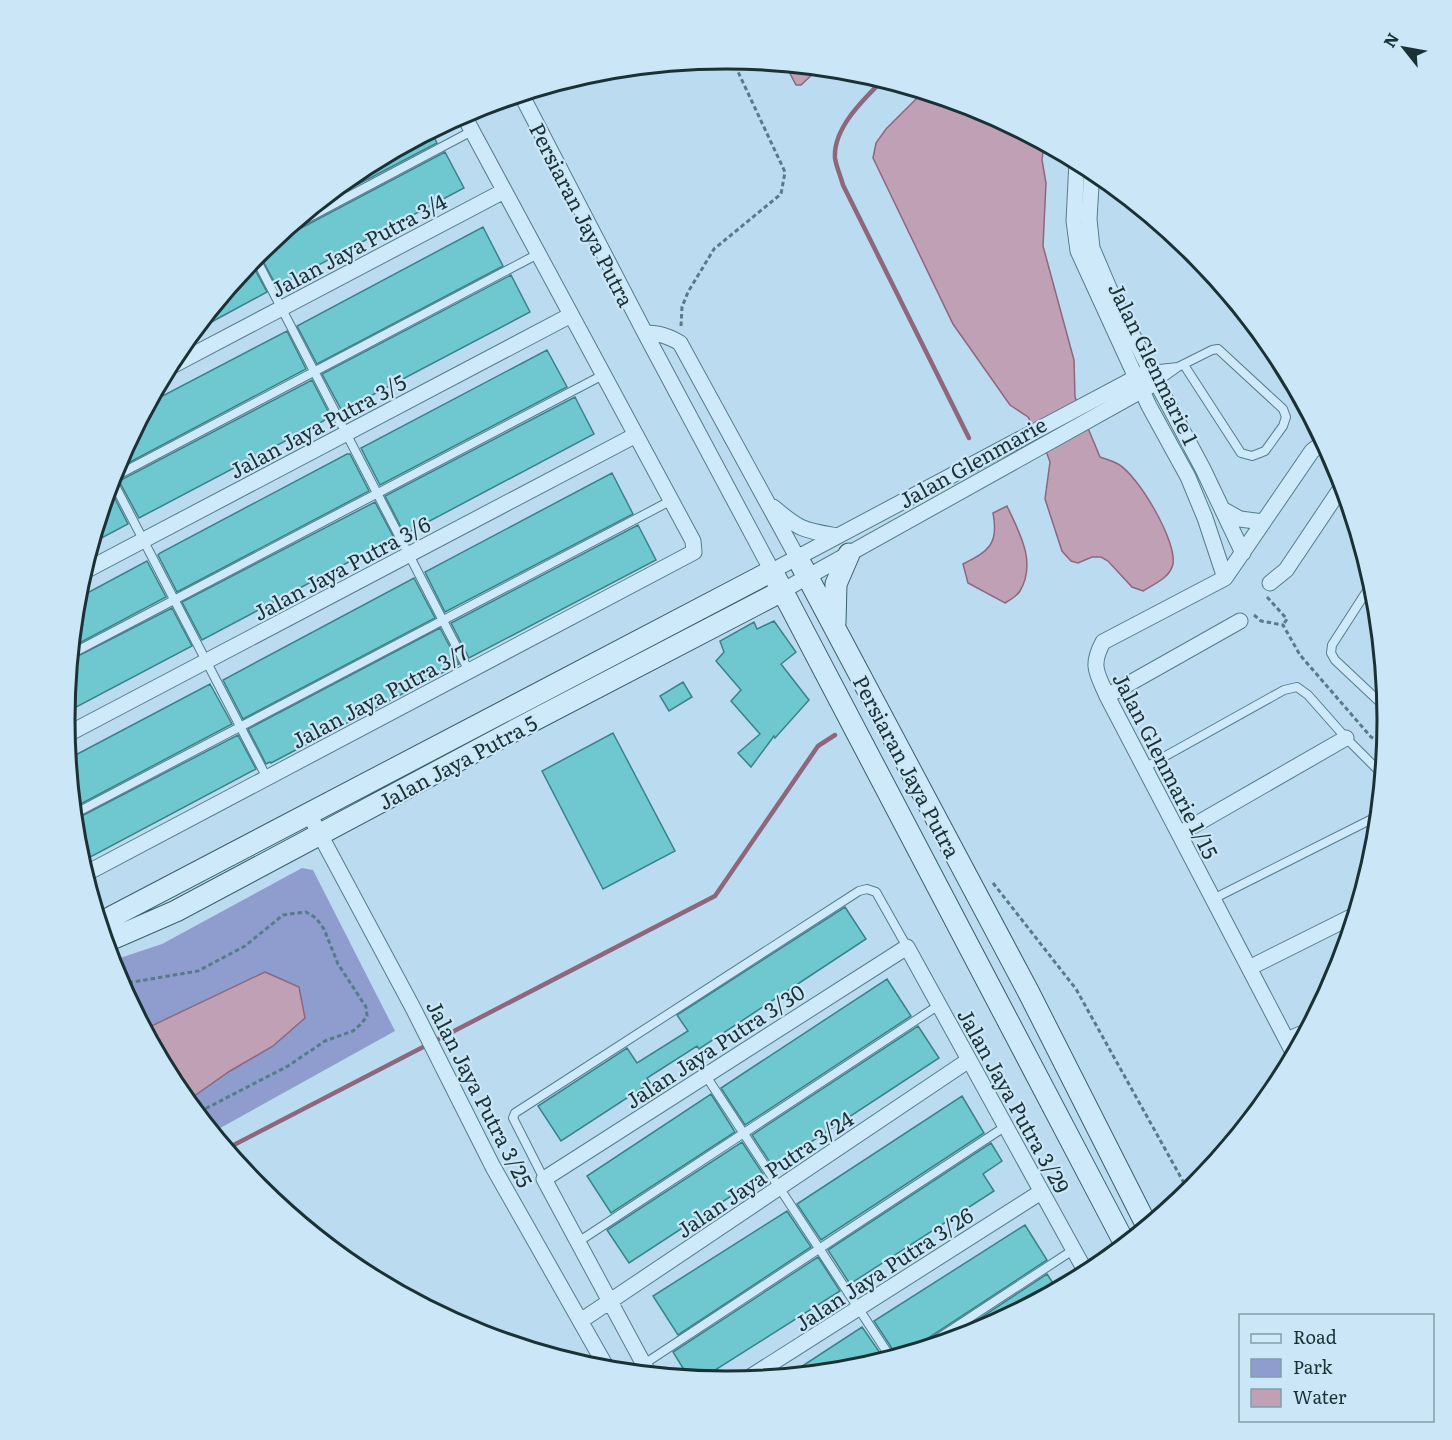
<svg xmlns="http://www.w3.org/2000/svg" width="1452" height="1440" font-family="Literata,serif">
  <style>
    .green { fill: #8f9cce }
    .water { fill: #c0a0b4; stroke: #8e677d; stroke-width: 1.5 }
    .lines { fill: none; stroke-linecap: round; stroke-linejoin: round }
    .stream { stroke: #8e677d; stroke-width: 4.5 }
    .building { fill: #6fc7d0; stroke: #398288; stroke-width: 1.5 }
    .lane-casing { stroke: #547d88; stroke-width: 10 }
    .street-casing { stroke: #547d88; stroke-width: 17 }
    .secondary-casing { stroke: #386069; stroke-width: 23 }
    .path { stroke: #547d88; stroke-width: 3; stroke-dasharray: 4.5 3; stroke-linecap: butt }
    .lane { stroke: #ceeafa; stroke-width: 8 }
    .street { stroke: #ceeafa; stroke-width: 15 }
    .secondary { stroke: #ceeafa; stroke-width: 21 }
    .labels { text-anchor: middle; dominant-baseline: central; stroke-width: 4.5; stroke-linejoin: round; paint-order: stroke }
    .street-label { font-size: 21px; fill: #1a3136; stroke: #cbe6f7 }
    .rim { fill: none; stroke: #1a3136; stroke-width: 3 }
  </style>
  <rect width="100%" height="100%" fill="#bbdcf0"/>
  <!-- green -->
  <path class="green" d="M302,868L313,870L395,1031L213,1132L176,1087L115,973L111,961L162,944Z"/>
  <!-- water -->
  <path class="water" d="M785,64L819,68L801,85H796Z
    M923,92L979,109L1044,144L1042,160L1046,183L1043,246L1074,360L1075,397L1100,457C1106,459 1113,461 1118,464C1138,475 1177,541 1173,564C1170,578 1154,584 1143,591L1132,587L1108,561L1101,557H1092L1078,563L1071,561L1062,551L1045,499L1050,462L1046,451L1028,417L1010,405L953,324L873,158L876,143L886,129Z
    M1007,506C1019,532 1037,562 1020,591C1017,596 1010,600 1005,603L968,583L963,564C989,551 999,544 993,513Z
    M265,972L299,987L305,1018L273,1046L230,1071L187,1101L176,1087L145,1029Z"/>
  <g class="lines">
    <!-- stream -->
    <path class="stream" d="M883,80C864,99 833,128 835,158C836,166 841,177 843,185L969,438
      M226,1149L715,896L818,746L835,735"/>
  </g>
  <!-- building -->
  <path class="building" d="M431,131L437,143L309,210L359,170Z
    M445,152L464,188L277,287L258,252L268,244L283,236L282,233L290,234Z
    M483,227L503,266L317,364L297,326Z
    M251,262L267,292L193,332Z
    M511,275L530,312L342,411L322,374Z
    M287,331L306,369L115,470V467L149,403Z
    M547,350L567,387L380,485L361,448Z
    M312,380L331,417L139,518L119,481Z
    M575,397L594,434L407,533H404L385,496Z
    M347,454H350L369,491L177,592L158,555L160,553Z
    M612,473L633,514L445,612L425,572Z
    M109,487L128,524L92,543L103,506Z
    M375,502L394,538L202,640L182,602Z
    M638,525L656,560L469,658L451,623Z
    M147,561L166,597L72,647L76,599Z
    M414,578L435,618L243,719L223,680Z
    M172,608L192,646L65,713L70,660Z
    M774,621L796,652L781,664L809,700L775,738L774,736L751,767L738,753L760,734L731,701L741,690L716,661L724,652L720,641L754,622L757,629Z
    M440,628L459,664L271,763L270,762L266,764L248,729Z
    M683,682L692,697L669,711L660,696Z
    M210,684L232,724L73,808L68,759Z
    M613,733L675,851L603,889L542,771Z
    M238,735L256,769L81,862L77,849L74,820Z
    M845,907L866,939L699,1049L697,1046L647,1078L650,1083L561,1141L538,1106L627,1048L637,1063L688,1031L677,1015Z
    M887,979L911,1016L745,1125L721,1088Z
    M918,1026L939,1058L773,1167L752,1135Z
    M711,1094L735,1132L611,1213L587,1176Z
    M962,1096L984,1133L821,1240L797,1204Z
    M742,1142L763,1174L762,1176L629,1263L607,1230Z
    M991,1143L1002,1161L983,1174L994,1191L850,1284L828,1250Z
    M787,1211L811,1247L678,1335L653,1296Z
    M1025,1225L1047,1260L919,1344L916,1350L897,1356L874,1321Z
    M818,1257L840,1291L701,1379L689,1378L673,1352Z
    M1047,1274L1057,1289L979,1331L944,1342Z
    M862,1327L885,1360L855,1369L787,1376Z"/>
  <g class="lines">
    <!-- lane casing -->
    <g class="lane-casing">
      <path id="lane" d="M287,229L472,131
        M255,257L469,671
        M1150,370L1178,367
        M1157,382L1178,367L1212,350L1218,349L1283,409L1286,417L1283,426L1265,451L1252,456L1241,453L1184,365
        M111,478L267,778
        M112,478L538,254
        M1372,583L1332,645L1331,653L1335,660L1386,708
        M71,654L603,375
        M1144,768L1284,690L1297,687L1308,695L1346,738L1382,774
        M74,814L672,500
        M1213,899L1378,816
        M1285,1037L1308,1027
        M706,1076L891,1358
        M544,1179L513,1118L515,1113L859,891L867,889L876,892L907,947
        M578,1242L939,1005
        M922,1349L1073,1250
        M644,1364L1006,1126"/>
    </g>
    <!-- street casing -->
    <g class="street-casing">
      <path id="street" d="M521,94L645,333L772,571L1150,370
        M1077,161L1074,221L1078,251L1149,406L1188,477L1205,518L1225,578
        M1092,169L1089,219L1092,248L1109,288L1150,370L1203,469L1243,553
        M645,333C659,333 668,336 680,343L797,557
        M168,368L504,191
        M773,507C800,530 803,530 837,536
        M1222,509L1240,519L1263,522
        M83,572L571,315
        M1270,583L1286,570L1343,485
        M782,591L1157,382
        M1107,696L1240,621
        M1384,707L1386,704
        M66,735L636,435
        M309,814L413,1008L493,1167L608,1370
        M1179,834L1346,738
        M85,874L694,552L693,541L463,114
        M1249,968L1355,915
        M1294,1054L1107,696C1097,673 1090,666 1103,642L1225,578L1312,451L1324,442
        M582,1320L969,1060
        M649,1374L544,1179L907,947L1087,1274
        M747,1379L1041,1192"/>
    </g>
    <!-- secondary casing -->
    <g class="secondary-casing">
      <path id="secondary" d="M797,557L1029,993L1147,1226
        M835,623L836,584L849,554
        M100,923L772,571L1125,1244
        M105,942L176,911L538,718L782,591"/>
    </g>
    <!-- path -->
    <path class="path" d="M681,326L682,307L688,292L714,249L781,194L785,172L732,59
      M1267,597L1287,619L1283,625
      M1254,615L1261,621L1283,625L1300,655L1371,737L1385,744
      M993,883L1076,989L1189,1192
      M121,984L198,971L245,946L283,915L306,912L316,918L324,929L338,964L366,1007L367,1016L361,1024L353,1031L325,1041L288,1066L197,1113"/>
    <!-- lane -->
    <use href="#lane" class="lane"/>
    <!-- street -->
    <use href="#street" class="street"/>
    <!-- secondary -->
    <use href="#secondary" class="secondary"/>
  </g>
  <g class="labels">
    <!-- street labels -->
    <g class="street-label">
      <text transform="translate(583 214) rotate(63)">Persiaran Jaya Putra</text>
      <text transform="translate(358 244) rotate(-28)">Jalan Jaya Putra 3/4</text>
      <text transform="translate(1155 363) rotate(64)">Jalan Glenmarie 1</text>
      <text transform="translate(317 425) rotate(-28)">Jalan Jaya Putra 3/5</text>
      <text transform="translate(972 461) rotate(-29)">Jalan Glenmarie</text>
      <text transform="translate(341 567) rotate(-28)">Jalan Jaya Putra 3/6</text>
      <text transform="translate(379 695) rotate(-28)">Jalan Jaya Putra 3/7</text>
      <text transform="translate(457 761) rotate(-28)">Jalan Jaya Putra 5</text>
      <text transform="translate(1167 765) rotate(63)">Jalan Glenmarie 1/15</text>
      <text transform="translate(908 766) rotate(62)">Persiaran Jaya Putra</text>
      <text transform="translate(714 1045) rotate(-33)">Jalan Jaya Putra 3/30</text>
      <text transform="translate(481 1093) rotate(63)">Jalan Jaya Putra 3/25</text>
      <text transform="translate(1015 1100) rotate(61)">Jalan Jaya Putra 3/29</text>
      <text transform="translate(764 1173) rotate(-34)">Jalan Jaya Putra 3/24</text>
      <text transform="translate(883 1268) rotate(-33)">Jalan Jaya Putra 3/26</text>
    </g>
  </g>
  <!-- crop -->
  <path d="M0 0H1452V1440H0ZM75 720a651 651 0 1 1 1302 0a651 651 0 1 1-1302 0Z" fill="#cbe6f7" fill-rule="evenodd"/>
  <path class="rim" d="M75 720a651 651 0 1 1 1302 0a651 651 0 1 1-1302 0Z"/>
  <!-- legend -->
  <rect x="1239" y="1314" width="195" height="108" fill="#cbe6f7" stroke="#849eaa" stroke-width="1.5"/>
  <rect x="1251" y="1334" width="30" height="9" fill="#ceeafa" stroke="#849eaa" stroke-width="1.5"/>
  <text x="1293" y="1344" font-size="18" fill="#1a3136">Road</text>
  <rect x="1251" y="1359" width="30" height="18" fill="#8f9cce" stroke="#849eaa" stroke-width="1.5"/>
  <text x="1293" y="1374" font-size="18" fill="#1a3136">Park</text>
  <rect x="1251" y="1389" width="30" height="18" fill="#c0a0b4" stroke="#849eaa" stroke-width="1.5"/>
  <text x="1293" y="1404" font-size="18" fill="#1a3136">Water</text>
  <!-- north arrow -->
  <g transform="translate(1404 48) rotate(301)" stroke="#cbe6f7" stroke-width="4.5" paint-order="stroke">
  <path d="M0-4.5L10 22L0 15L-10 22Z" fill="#1a3136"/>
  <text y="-9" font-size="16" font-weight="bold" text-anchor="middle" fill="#1a3136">N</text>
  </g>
</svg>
